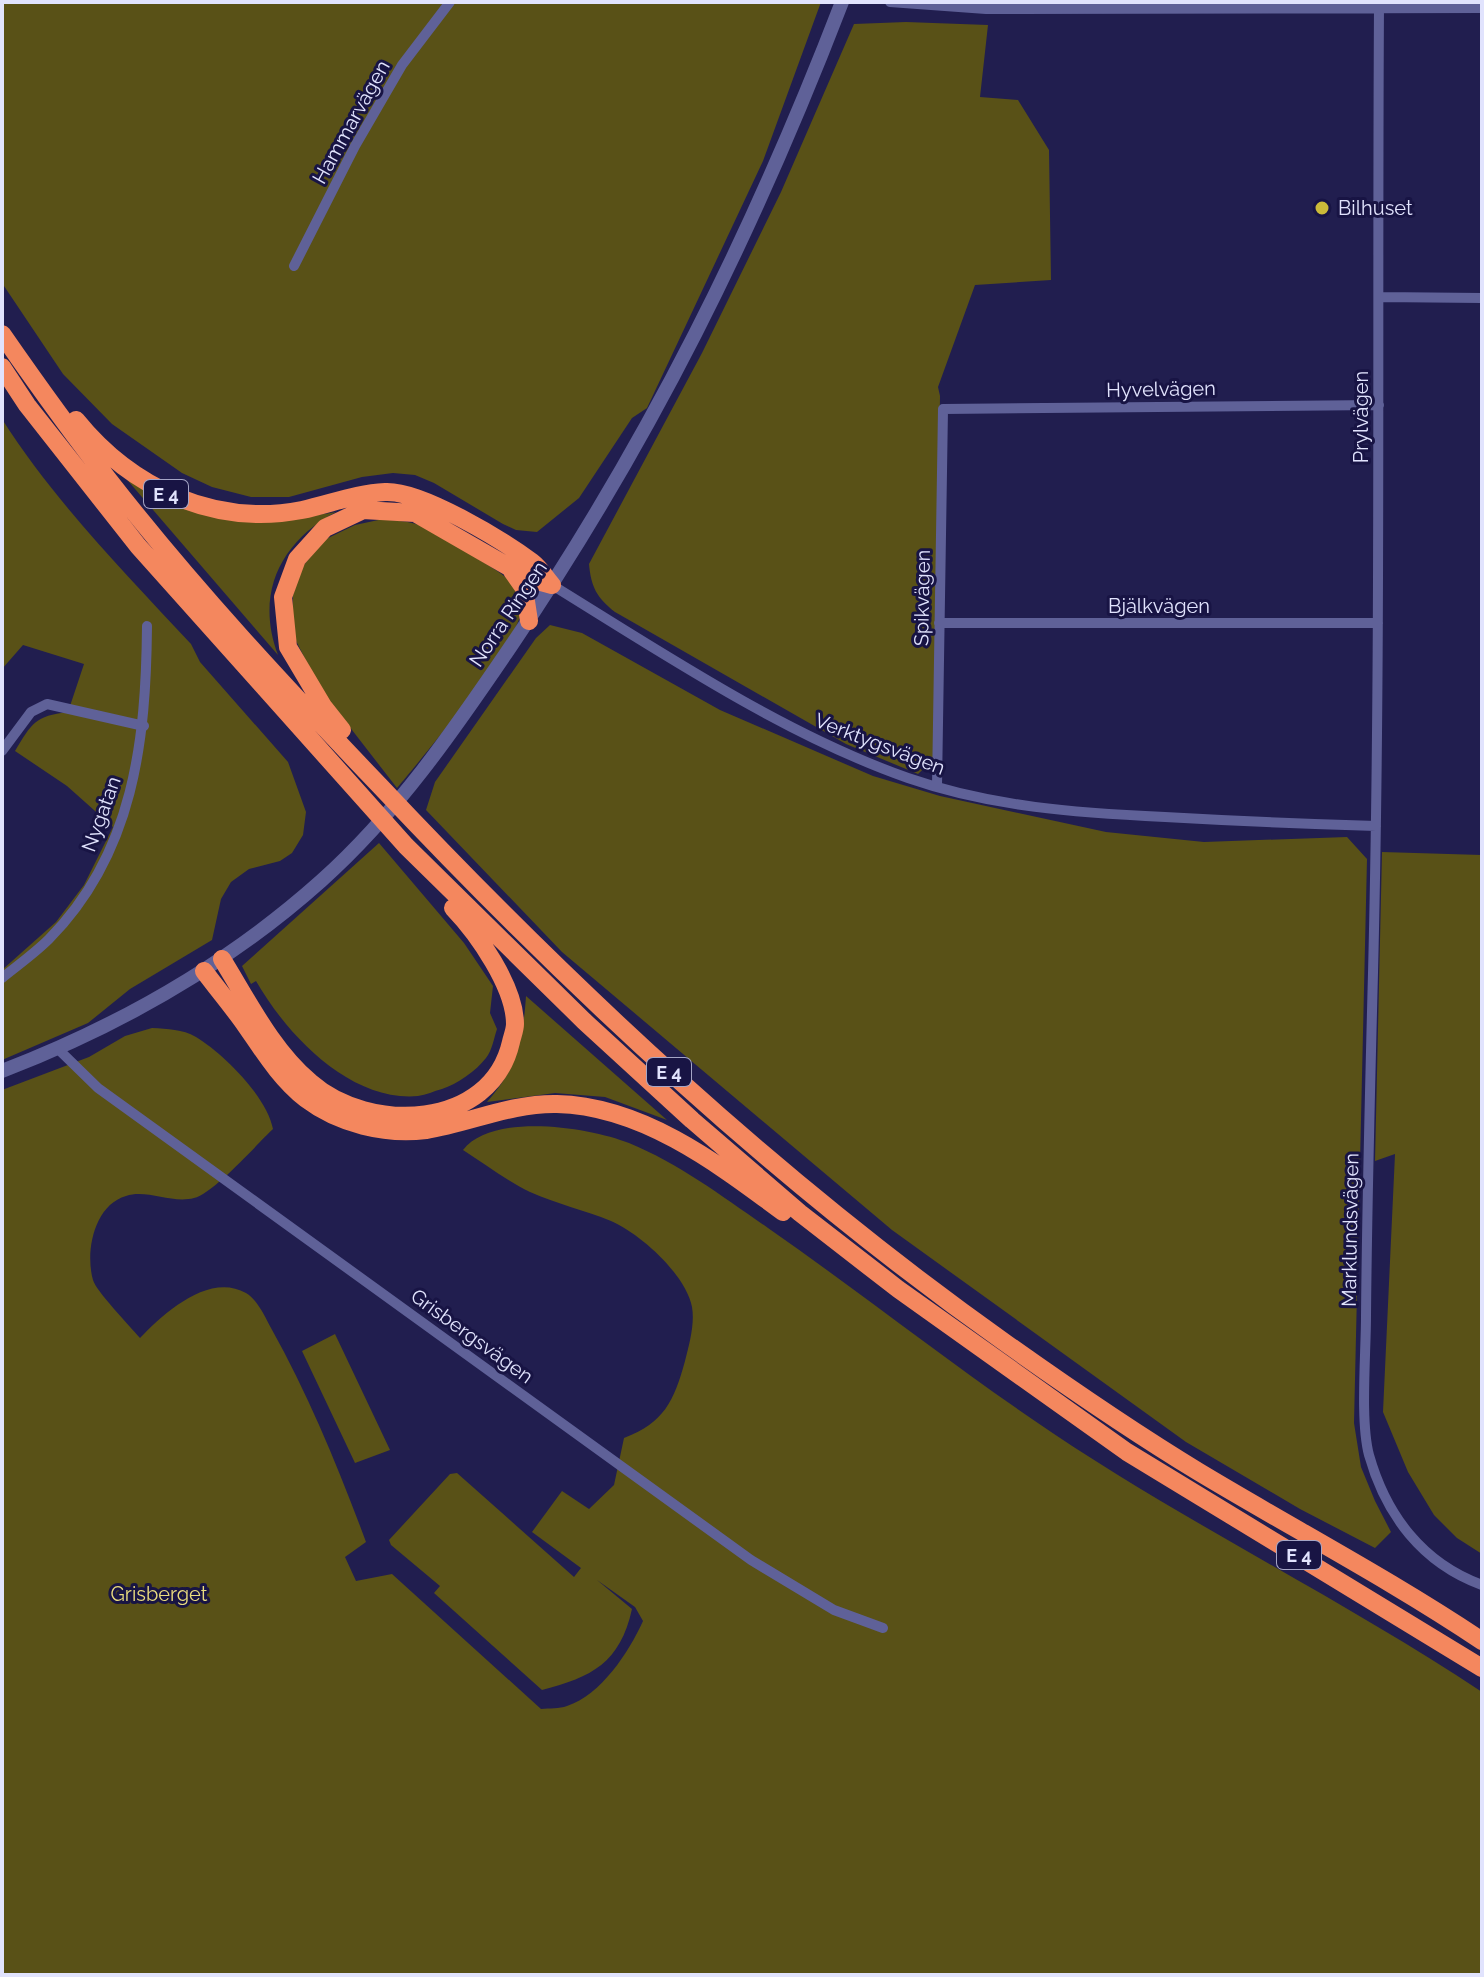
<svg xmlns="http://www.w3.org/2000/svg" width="1484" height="1977" font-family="Raleway,sans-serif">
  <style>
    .green { fill: #595117 }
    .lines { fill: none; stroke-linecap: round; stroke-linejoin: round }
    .street { stroke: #5f6198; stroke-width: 10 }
    .secondary { stroke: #5f6198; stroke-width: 14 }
    .highway { stroke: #f4875e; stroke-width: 18 }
    .poi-dot { fill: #cbba39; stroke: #181444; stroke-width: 3 }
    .labels { text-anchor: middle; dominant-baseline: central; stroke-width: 6; stroke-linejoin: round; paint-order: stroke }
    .shield { fill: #181444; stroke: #a5a5c6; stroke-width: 2 }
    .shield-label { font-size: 18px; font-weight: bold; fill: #e1e3fd }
    .street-label { font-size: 20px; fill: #e1e3fd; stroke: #181444 }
    .poi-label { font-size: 20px; fill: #e1e3fd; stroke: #181444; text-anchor: start }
    .park-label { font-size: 20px; fill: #eadc7e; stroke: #181444 }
  </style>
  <rect width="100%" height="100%" fill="#211e4f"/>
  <!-- green -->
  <path class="green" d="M2,2H821L763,161L647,408L632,418L579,498L537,532L516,530L503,524L434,483L415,475L393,473L362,477L289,497H251L212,487L182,473L112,424L63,374L2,283Z
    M906,22L988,25L980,97L1018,100L1049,150L1051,280L975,285L938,387L940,396L935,758L918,774L846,744L615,612C597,598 591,587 589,564L702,353L781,192L854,24Z
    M2,419C55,502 124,572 191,644L200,662L288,762L306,812L303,835L292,853L280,861L249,869L231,882L221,899L212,940L130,989L88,1023L2,1060V970L56,922L84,885L113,827L67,786L15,751C32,723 35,716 68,712L84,664L23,645L2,669Z
    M123,475C135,483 147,493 159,499C214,523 279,522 336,512C280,542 255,594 278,655Z
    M383,519C395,521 409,521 419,525C440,533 460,547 478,559C494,569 524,584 522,607C521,641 422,758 397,788L321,690L292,633L293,595L302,567L326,539L355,525Z
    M550,625L582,633L720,710L873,776L940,796L1106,832L1204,842L1347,837L1367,859L1354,1423L1361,1467L1375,1501L1391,1532L1375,1548L1300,1509L1186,1442L892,1230L562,952L426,810L435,782L536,638Z
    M379,843L464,943L493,986L490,1013L497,1029C494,1038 492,1051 486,1058C476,1071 457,1084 442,1089C434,1091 426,1095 418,1096C350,1102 287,1035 256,981L251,984L242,966Z
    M1382,852L1482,855V1554L1457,1538L1434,1515L1408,1472L1383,1412L1395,1154L1375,1161Z
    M526,996L667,1120L605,1097L555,1093L487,1102C517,1068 523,1040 526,996Z
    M152,1028C168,1029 182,1029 196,1037C224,1054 267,1097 273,1129C256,1145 214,1193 194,1198C172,1204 147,1189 126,1196C94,1205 85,1252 93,1280C96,1291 130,1326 140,1338C164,1313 209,1272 246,1293C257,1299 265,1317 271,1328C309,1396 339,1469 366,1542L345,1557L356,1581L392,1574L541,1709C550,1708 559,1709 567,1706C601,1695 629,1652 643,1621L635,1607L597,1580L632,1609C620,1663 592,1677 542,1690L434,1593L440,1586L391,1545L389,1540L450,1474L457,1473L574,1577L581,1568L532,1532L562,1491L589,1509L614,1485L624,1438C664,1423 674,1401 685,1361C689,1345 695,1324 692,1307C686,1275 641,1234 611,1221C584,1210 557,1204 530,1192C507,1181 485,1164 463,1150C492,1112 589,1127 629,1143C680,1164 723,1197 768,1228C857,1290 943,1358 1032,1419C1177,1519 1336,1595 1482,1692V1975H2V1090L89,1057L125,1036Z
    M335,1334L390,1450L355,1463L302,1351Z"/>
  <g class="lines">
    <!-- street -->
    <path class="street" d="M890,2L986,9L1482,8
      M1379,8C1377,330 1381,651 1373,973C1370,1087 1367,1202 1366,1316C1366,1354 1360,1421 1369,1455C1386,1515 1422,1563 1482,1585
      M294,266L355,146L402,65L450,2
      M1379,297L1482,298
      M552,585C664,654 785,735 908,778C991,807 1078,813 1165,817C1235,821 1306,824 1376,826
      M939,623H1378
      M2,751L31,712L47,704L144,726
      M937,786L943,409L1379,405
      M2,978C18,965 35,953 49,939C134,853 146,740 147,626
      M57,1048L98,1088L751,1560L834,1610L883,1628"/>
    <!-- secondary -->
    <path class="secondary" d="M2,1071C119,1026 227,965 321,881C397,813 454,730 511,646C650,441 753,233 842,2"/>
    <!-- highway -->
    <path class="highway" d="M2,334C36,383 71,432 108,479C192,587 286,688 380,786C572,990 778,1182 1007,1344C1069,1388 1133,1432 1199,1472C1292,1528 1391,1580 1482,1641
      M2,367L27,405L138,546L406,846L584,1021L692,1120L800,1213L898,1289L1127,1452L1482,1668
      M76,420C131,488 214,527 302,510C330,504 357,493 385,492C421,490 502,540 532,562C540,568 546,578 552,585
      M512,571L524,588L529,621
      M342,730L323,706L288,647L283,597L297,559L325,528L363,510L415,513L530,579L552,585
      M222,959C248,1001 272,1050 310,1082C369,1134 491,1130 511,1042C512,1037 515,1030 515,1024C515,987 478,934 453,908
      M204,971C216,987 229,1003 241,1019C261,1047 278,1077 306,1099C339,1124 385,1135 426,1130C470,1123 511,1103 557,1104C642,1106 717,1163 783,1212"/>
  </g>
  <!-- markers -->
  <circle class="poi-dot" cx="1322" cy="208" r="8"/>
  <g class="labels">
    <!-- shield labels -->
    <g class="shield">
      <rect x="144" y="480" width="44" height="28" rx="6"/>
      <rect x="647" y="1058" width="44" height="28" rx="6"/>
      <rect x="1277" y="1541" width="44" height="28" rx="6"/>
    </g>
    <g class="shield-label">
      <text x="166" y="494">E 4</text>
      <text x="669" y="1072">E 4</text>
      <text x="1299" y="1555">E 4</text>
    </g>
    <!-- street labels -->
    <g class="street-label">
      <text transform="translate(351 122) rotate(-61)">Hammarvägen</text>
      <text transform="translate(1161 389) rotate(-1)">Hyvelvägen</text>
      <text transform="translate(1361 417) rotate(-90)">Prylvägen</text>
      <text transform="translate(922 598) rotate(-89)">Spikvägen</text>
      <text x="1159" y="606">Bjälkvägen</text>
      <text transform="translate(508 614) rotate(-56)">Norra Ringen</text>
      <text transform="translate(880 744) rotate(21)">Verktygsvägen</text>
      <text transform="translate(101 814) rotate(-70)">Nygatan</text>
      <text transform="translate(1350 1230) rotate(-89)">Marklundsvägen</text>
      <text transform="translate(472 1336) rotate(36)">Grisbergsvägen</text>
    </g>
    <!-- poi labels -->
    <g class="poi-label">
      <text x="1338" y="208">Bilhuset</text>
    </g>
    <!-- park labels -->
    <g class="park-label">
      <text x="159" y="1594">Grisberget</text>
    </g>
  </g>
  <!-- border -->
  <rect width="1484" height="1977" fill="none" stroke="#e1e3fd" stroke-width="8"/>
</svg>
